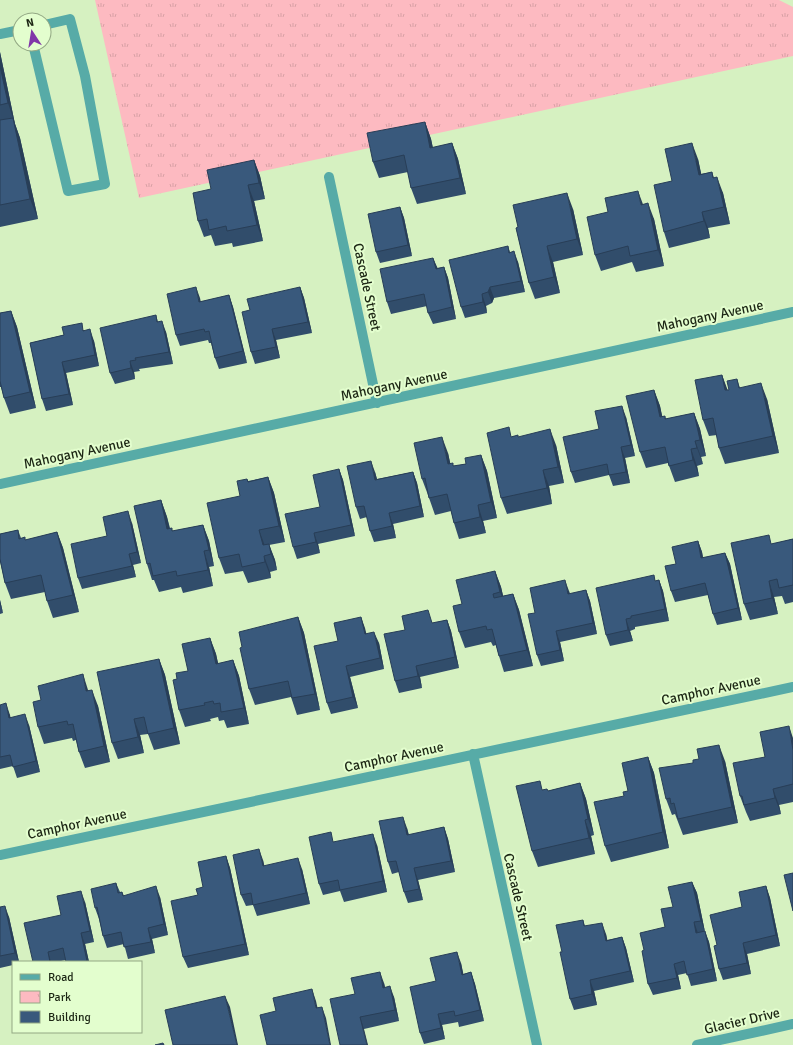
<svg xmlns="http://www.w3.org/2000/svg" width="793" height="1045" font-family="Signika,sans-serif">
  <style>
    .park { fill: url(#park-tufts) }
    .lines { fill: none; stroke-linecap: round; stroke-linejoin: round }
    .lane { stroke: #57aba7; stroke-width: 10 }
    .street { stroke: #57aba7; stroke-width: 10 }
    .wall { fill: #314d6b }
    .shaded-wall { fill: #283e57 }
    .building { fill: #39597c; stroke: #283e57 }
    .labels { text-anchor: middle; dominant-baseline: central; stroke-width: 4; stroke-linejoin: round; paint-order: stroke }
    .street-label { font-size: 14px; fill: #1c2614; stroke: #e3fece }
  </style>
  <defs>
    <pattern id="park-tufts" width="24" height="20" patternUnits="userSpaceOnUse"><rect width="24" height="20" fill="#fdbac1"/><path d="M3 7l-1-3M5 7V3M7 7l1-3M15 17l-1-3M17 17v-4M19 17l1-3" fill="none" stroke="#d8a0a5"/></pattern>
  </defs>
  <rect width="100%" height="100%" fill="#d6f1c1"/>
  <!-- park -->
  <path class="park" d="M95,0H779L793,7V56L139,198Z"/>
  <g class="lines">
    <!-- lane -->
    <path class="lane" d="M0,34L20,30
      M33,44L68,191L105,184L85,76L70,19L44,25"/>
    <!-- street -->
    <path class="street" d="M329,177L377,403
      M0,484L793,312
      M473,754L537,1045
      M0,855L793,687
      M697,1045L793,1024"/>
  </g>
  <!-- wall -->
  <path class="wall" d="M0,52L15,124L20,138L38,219L0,227Z
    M425,122L431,139L433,148L452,143L458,159L466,194L417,204L411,188L408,172L379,178L373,162Z
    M698,159L701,174L712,172L714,178L723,193L730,224L708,228L710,238L669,248L664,232L672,181Z
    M254,160L260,176L265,199L254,201L263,241L233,247L232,243L215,246L211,235L204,237L198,221L211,189Z
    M643,204L654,219L664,266L636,272L632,262L601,271L595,255Z
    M400,207L404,218L412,256L380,263L376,252Z
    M573,209L583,255L553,262L560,293L535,299L529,283L516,228Z
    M508,246L510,252L518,262L525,292L494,298L492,303L486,306L487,313L465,318L461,307Z
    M433,258L437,268L444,267L448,278L456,319L433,324L428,313L427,306L391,314L387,302Z
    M300,287L304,298L312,333L276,340L280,358L255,364L251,352L250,310Z
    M229,295L233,307L247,363L219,369L215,358L211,343H209L208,340L180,346L176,335L200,298V302Z
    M11,311L17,327L36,408L10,414L4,398L1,387H0V313Z
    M156,315L158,322L166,332L173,364L139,369L140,371L134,372L135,379L115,384L110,373Z
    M84,330L94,341L99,366L66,373L73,405L46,411L42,399L30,343Z
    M722,375L727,390H729L737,379L740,388L767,399L779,453L725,464L719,448L717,435L709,436L703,420Z
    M654,390L660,406L662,417L665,416L666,419L694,413L700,429L706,456L701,457L703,464L697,466L699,476L675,482L668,463L646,468L640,452Z
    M626,417L635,456L625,458L630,483L613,486L609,475L575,483L571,472L599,429Z
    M512,436L556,445L564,483L549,486L552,504L507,514L501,498Z
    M448,453L450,463L454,466L466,464L481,455L487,471L497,518L483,521L486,533L459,539L454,523L451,511L435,515L428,495L422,479Z
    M339,469L343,480L355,536L318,544L320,553L297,559L293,547L320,507Z
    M375,472L377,479L413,472L417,483L424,517L393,524L396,538L374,542L370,531L367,517L360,519L356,507Z
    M268,477L274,493L285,542L269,545L275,560L277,570L270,572L271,578L248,583L243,571L225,574L219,558L240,496L247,479L248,481Z
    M161,500L167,517L170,528L173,531L203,525L209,541L214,566L209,567L213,586L183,593L181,587L159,592L154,580H152L147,564Z
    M132,523L141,563L133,565L136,577L82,589L78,578L107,536Z
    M18,530L21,538L26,540L57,532L63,548L79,612L53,618L47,601L45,592L11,599L5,583L0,561V534Z
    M793,539V602L785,604L782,596L774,597L778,614L750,620L744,604L772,544Z
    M698,541L702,552L703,558L725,553L730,564L742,620L717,625L713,614L708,595L675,602L671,591L676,564Z
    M495,571L501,587L503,596L513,594L519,610L533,666L504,672L499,656L496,645L493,646L491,642L465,648L459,632L462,604Z
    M659,580L663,591L669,621L635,627V629L630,631L633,641L610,646L606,635L656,581Z
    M586,590L590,601L597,634L560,642L564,661L541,666L537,655L535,613L569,591L570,594Z
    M0,600L3,613L0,614Z
    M298,617L304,633L320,710L297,715L291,697L255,705L249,689L242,647Z
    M361,617L366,634L379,643L384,669L350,677L358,708L331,714L327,703Z
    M447,620L451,631L459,668L420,677L422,688L399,693L395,681L433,623Z
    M210,638L216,654L218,664L233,660L239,676L249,724L227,728L224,720L219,721L218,717L210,719L211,721L185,727L179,710L177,679L188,671Z
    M159,659L165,675L180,744L154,750L148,734L140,735L144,753L118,759L112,743Z
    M89,691L98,706L110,762L85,768L79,752L76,740L73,741L72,738L44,744L38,727Z
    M0,705L10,715V717L29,725L40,772L17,778L13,766L0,769Z
    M793,738V802L779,805L781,814L750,821L746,812L740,796L765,757Z
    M648,757L654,773L669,848L611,862L605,846L624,796L628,791Z
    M725,761L738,823L683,835L675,814L672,815L666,799Z
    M580,783L586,799L594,835L591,836L595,854L538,867L532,851L543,790L548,791Z
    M444,827L448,839L455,872L418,880L423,900L408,903L404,892L399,872L392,874L388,862L407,828L409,835Z
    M335,842L377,845L387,892L344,902L340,891L323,895L319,884Z
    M226,856L230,868L249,955L188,968L183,957L198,895Z
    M263,860L264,866L302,869L310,904L257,916L253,905L246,906L241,895Z
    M692,882L697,893L705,932L709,942L717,981L691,986L687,973L678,975L681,989L653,995L648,984L644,950L665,927L673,907Z
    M116,883L120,892H122L124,896L160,897L168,935L152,939L155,953L128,959L124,944L107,948L103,936L99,919L95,908Z
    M766,886L770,898L780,946L747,954L751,974L723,980L719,969L717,945L742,907Z
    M85,902L94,942L85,944L89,962H66V960L56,962H33L61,915Z
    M0,907L9,917L19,962H13V965L0,968Z
    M583,920L585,926L606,934L607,940L622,937L626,948L634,982L594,991L597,1005L574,1010L570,999L562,952Z
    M461,963L463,974L471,972L475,984L484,1021L459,1027L458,1022L442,1025L445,1039L424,1044L420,1033L436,981Z
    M384,983L385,987L394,997L399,1021L364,1029L340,1045L355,994Z"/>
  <!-- shaded-wall -->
  <path class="shaded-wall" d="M0,52L15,124L8,103L0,66Z
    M13,118L20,138L38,219L30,199Z
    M425,122L431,139L436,164L430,148Z
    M452,143L458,159L466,194L460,178Z
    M692,143L698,159L705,191L699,175Z
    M254,160L260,176L265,199L259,183Z
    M717,177L723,193L730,224L724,207Z
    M248,185L254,201L263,241L257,225Z
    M638,191L644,207L641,205Z
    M567,193L573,209L583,255L577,239Z
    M648,203L654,219L664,266L658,250Z
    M400,207L404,218L412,256L408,245Z
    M702,212L708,228L710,238L704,221Z
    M547,246L553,262L560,293L554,277Z
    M514,251L518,262L525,292L521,281Z
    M433,258L438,269H436Z
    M444,267L448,278L456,319L452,307Z
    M196,287L200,298L203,313L199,302Z
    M300,287L304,298L312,333L308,322Z
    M490,287L494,298L492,303L488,292Z
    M482,294L486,306L487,313L483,302Z
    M229,295L233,307L247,363L243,351Z
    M11,311L17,327L36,408L30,392Z
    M162,321L166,332L173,364L169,352Z
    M90,329L94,341L99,366L95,355Z
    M272,329L276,340L280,358L276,347Z
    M130,361L134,372L135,379L131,368Z
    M62,362L66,373L73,405L69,394Z
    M722,375L728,391L725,390Z
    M761,383L767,399L779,453L773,436Z
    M654,390L660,406L666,433L660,417Z
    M622,406L626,417L635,456L631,445Z
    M694,413L700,429L706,456L700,440Z
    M550,429L556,445L564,483L558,467Z
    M442,437L448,453L454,480L448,464Z
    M695,441L701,457L703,464L697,448Z
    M621,447L625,458L630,483L626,472Z
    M691,449L697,466L699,476L693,460Z
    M481,455L487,471L497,518L491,502Z
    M371,461L375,472L380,491L375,480Z
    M339,469L343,480L355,536L351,525Z
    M543,470L549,486L552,504L547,488Z
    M413,472L417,483L424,517L420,506Z
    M268,477L274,493L285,542L279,526Z
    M161,500L167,517L173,545L167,529Z
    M478,505L483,521L486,533L480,517Z
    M128,511L132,523L141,563L137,552Z
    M389,513L393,524L396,538L392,526Z
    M203,525L209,541L214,566L209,550Z
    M259,530L265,546L263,545Z
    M57,532L63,548L79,612L73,595Z
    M314,533L318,544L320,553L316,542Z
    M698,541L702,552L705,569L701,558Z
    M269,544L275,560L277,570L271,554Z
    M204,551L209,567L213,586L208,570Z
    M725,553L730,564L742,620L738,608Z
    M129,554L133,565L136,577L132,566Z
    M264,556L270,572L271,578L265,562Z
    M495,571L501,587L506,608L500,592Z
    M565,580L569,591L572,606L568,594Z
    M659,580L663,591L669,621L665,609Z
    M769,581L774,597L778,614L772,598Z
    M586,590L590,601L597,634L593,623Z
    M513,594L519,610L533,666L527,650Z
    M0,600L3,613L0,604Z
    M298,617L304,633L320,710L315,694Z
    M361,617L365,628L369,645L365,634Z
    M626,619L630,631L633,641L628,630Z
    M447,620L451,631L459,668L455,657Z
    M556,631L560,642L564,661L560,650Z
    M374,632L379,643L384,669L380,658Z
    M210,638L216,654L222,680L216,664Z
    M159,659L165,675L180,744L174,728Z
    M233,660L239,676L249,724L244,708Z
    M346,666L350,677L358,708L353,697Z
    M416,666L420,677L422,688L418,676Z
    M83,674L88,690L92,707L86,691Z
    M92,690L98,706L110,762L104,746Z
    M6,703L10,715L13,729L9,718Z
    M25,714L29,725L40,772L36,761Z
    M134,719L140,735L144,753L138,737Z
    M789,726L793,738V750Z
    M719,745L725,761L738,823L732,807Z
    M648,757L654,773L669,848L663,832Z
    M580,783L586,799L594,835L588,819Z
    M773,789L779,805L781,814L775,798Z
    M403,817L407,828L411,846L407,835Z
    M585,820L591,836L595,854L589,838Z
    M444,827L448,839L455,872L451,861Z
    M373,834L377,845L387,892L383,881Z
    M259,849L263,860L267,877L263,866Z
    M226,856L230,868L249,955L245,944Z
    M298,858L302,869L310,904L306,893Z
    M414,868L418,880L423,900L419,889Z
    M692,882L697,893L705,932L701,921Z
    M156,886L160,897L168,935L164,924Z
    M766,886L770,898L780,946L776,935Z
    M81,891L85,902L94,942L90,931Z
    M5,906L9,917L19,962L15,953Z
    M694,922L698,933H696Z
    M602,923L606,934L610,952L606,941Z
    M148,928L152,939L155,953L151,942Z
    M705,931L709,942L717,981L713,969Z
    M81,933L85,944L89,962H88Z
    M622,937L626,948L634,982L630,971Z
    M743,943L747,954L751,974L747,963Z
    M48,952L51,962H50Z
    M457,952L461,963L466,986L462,975Z
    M674,964L678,975L681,989L677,978Z
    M380,972L384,983L387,999L383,988Z
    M471,972L475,984L484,1021L480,1010Z
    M590,980L594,991L597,1005L592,994Z
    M390,986L394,997L399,1021L395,1010Z
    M312,989L316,1001L320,1019L316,1008Z
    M225,996L230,1007L238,1045H237Z
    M322,1007L326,1018L331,1045H330Z
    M438,1014L442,1025L445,1039L441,1028Z
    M360,1017L364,1029L368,1045H367Z"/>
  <!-- building -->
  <path class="building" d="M0,66L8,103L0,105Z
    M13,118L30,199L0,205V120Z
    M425,122L430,148L452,143L460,178L411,188L404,155L373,162L367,133Z
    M692,143L699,175L712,172L713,178L717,177L724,207L702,212L704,221L664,232L654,185L672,181L665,149Z
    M254,160L259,183L248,185L257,225L227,231L226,226L209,230L207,219L198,221L193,193L211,189L207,170Z
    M638,191L641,205L648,203L658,250L630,256L628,246L595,255L587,217L608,212L605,198Z
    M567,193L577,239L547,246L554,277L529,283L516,228L518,227L513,205Z
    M400,207L408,245L376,252L368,214Z
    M508,246L509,253L514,251L521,281L490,287L488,292L482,294L483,302L461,307L449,260Z
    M433,258L436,269L444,267L452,307L428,313L424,294L387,302L380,269Z
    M196,287L199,302L229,295L243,351L215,358L209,331L205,332L204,329L176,335L167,294Z
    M300,287L308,322L272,329L276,347L251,352L242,312L250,310L247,299Z
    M11,311L30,392L4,398L0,381V313Z
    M156,315L157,322L162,321L169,352L135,358L136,360L130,361L131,368L110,373L100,328Z
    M82,323L83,331L90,329L95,355L62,362L69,394L42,399L30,343L64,335L62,327Z
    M722,375L725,390H729L727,381L737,379L739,388L761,383L773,436L719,448L713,418L703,420L695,380Z
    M654,390L660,417L665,416V419L694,413L700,440L695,441L697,448L691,449L693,460L669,466L665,447L640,452L626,396Z
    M622,406L631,445L621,447L626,472L609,475L607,464L571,472L563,437L599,429L595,411Z
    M509,427L511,437L518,435V437L550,429L558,467L543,470L547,488L501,498L487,433Z
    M442,437L448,464L453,463V466L466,464L465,458L481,455L491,502L478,505L480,517L454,523L447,494L429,498L425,478L422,479L414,443Z
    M371,461L375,480L413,472L420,506L389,513L392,526L370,531L364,506L356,507L347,466Z
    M339,469L351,525L314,533L316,542L293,547L285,514L320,507L313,475Z
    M268,477L279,526L259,530L263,545L269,544L271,554L264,556L265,562L242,567L239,554L219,558L207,503L240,496L237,481L247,479L248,482Z
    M161,500L167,529L172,528V531L203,525L209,550L204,551L208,570L177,576L176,571L153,576L150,563L147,564L134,506Z
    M128,511L137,552L129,554L132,566L78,578L71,544L107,536L103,517Z
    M18,530L19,539L25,537V540L57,532L73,595L47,601L41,575L5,583L0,559V534Z
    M769,535L771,544L793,539V585L779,588L777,579L769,581L772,598L744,604L731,543Z
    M698,541L701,558L725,553L738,608L713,614L705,583L671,591L665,566L676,564L672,547Z
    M495,571L500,592L493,594L494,598L513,594L527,650L499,656L492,629L487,630L486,626L459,632L453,606L462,604L456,580Z
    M654,575L655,581L659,580L665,609L631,616V618L626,619L628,630L606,635L596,588Z
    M565,580L568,594L586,590L593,623L556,631L560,650L537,655L528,614L535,613L530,588Z
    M428,610L432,623L447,620L455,657L416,666L418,676L395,681L384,634L405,630L402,616Z
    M298,617L315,694L292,698L288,681L249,689L240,648L242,647L239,632Z
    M361,617L365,634L374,632L380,658L346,666L353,697L327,703L314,646L338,641L334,623Z
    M210,638L216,664L233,660L244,708L221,712L220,703L214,704L213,701L204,703L205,705L179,710L173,680L177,679L176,673L188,671L182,644Z
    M159,659L174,728L148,734L144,717L134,719L138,737L112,743L97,672Z
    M83,674L86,691L92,690L104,746L79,752L73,724L68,725L67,721L38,727L33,702L41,700L38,686Z
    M6,703L9,718L25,714L36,761L13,767L10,755L0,757V705Z
    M789,726L793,750V784L773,789L775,798L744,805L742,796H740L733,763L765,757L760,732Z
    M719,745L732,807L678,819L674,803L671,804L670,798L666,799L659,768L693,763V760L699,759L697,749Z
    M648,757L663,832L605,846L594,802L624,796L623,792L628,791L622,763Z
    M540,781L542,790L547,789L548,791L580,783L588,819L585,820L589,838L532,851L516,786Z
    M403,817L407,835L444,827L451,861L414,868L419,889L404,892L396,861L388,862L379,821Z
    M331,832L333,842L373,834L383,881L340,890L338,880L319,884L309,837Z
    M259,849L263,866L298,858L306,893L253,905L251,893L241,895L233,855Z
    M226,856L245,944L183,957L171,901L198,895L196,889L203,887L198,862Z
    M793,873V911L784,875Z
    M692,882L701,921L694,922L696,933L705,931L713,969L687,975L684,961L674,964L677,978L648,984L642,951L644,950L640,933L665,927L661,909L673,907L668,887Z
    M116,883L118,893L122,892L123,896L156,886L164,924L148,928L151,942L124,947L121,932L103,936L97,907L95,908L91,889Z
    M766,886L776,935L743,943L747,963L719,969L714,946L717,945L710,915L742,907L739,892Z
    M81,891L90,931L81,933L87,961L81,962H66L63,948L48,952L50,962H33L24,923L61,915L57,896Z
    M5,906L15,953L0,956V907Z
    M583,920L584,926L602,923L606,941L622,937L630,971L590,980L592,994L570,999L560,952H562L556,925Z
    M457,952L462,975L471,972L480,1010L455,1016L454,1011L438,1014L441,1028L420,1033L410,987L436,981L430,958Z
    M380,972L383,988L390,986L395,1010L360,1017L367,1045H340L330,999L355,994L351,978Z
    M312,989L316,1008L322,1007L330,1045H267L260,1015L276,1011L273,998Z
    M225,996L237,1045H173L165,1010Z
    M163,1043L164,1045H155Z"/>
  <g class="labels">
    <!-- street labels -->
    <g class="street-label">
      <text transform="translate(367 287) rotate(78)">Cascade Street</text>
      <text transform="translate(710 316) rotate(-12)">Mahogany Avenue</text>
      <text transform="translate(394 385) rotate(-12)">Mahogany Avenue</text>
      <text transform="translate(77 453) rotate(-12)">Mahogany Avenue</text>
      <text transform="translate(711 690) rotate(-12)">Camphor Avenue</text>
      <text transform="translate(394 757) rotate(-12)">Camphor Avenue</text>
      <text transform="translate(77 824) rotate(-12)">Camphor Avenue</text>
      <text transform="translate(518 897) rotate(77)">Cascade Street</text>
      <text transform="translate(742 1021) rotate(-13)">Glacier Drive</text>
    </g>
  </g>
  <!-- legend -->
  <rect x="12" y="961" width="130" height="72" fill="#e3fece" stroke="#93a884"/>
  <rect x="20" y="974" width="20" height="6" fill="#57aba7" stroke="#93a884"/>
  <text x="48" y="981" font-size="12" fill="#1c2614">Road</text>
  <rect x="20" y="991" width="20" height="12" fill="url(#park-tufts)" stroke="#93a884"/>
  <text x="48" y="1001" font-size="12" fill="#1c2614">Park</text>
  <rect x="20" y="1011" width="20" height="12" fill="#39597c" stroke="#93a884"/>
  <text x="48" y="1021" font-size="12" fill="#1c2614">Building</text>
  <!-- north arrow -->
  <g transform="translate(32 32) rotate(348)"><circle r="19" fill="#e3fece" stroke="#93a884"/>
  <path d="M0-3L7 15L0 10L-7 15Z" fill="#8036a8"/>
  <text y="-6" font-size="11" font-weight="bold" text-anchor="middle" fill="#1c2614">N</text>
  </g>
</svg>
